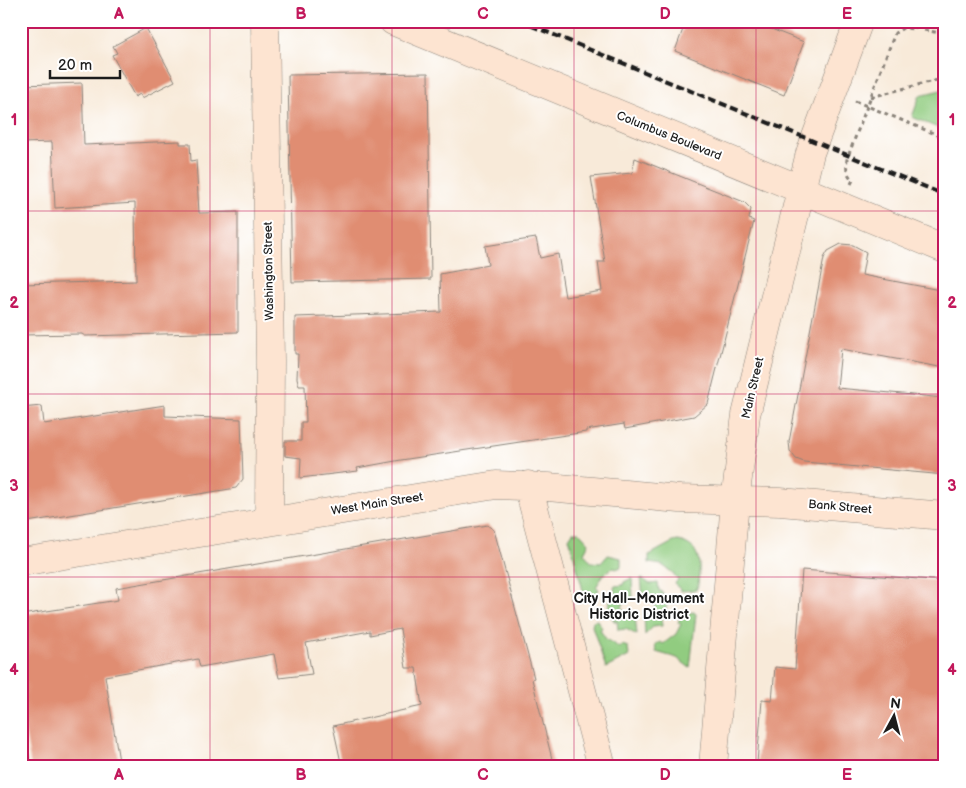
<svg xmlns="http://www.w3.org/2000/svg" width="966" height="788" font-family="'Balsamiq Sans',sans-serif">
  <style>
    .green { fill: #91cc80; stroke: #56744e }
    .building { fill: #e08d72 }
    .lines { fill: none; stroke-linecap: round; stroke-linejoin: round }
    .secondary-casing { stroke: #8a837a; stroke-width: 29 }
    .path { stroke: #8a837a; stroke-width: 3; stroke-dasharray: 4 4; stroke-linecap: butt }
    .secondary { stroke: #fde4d1; stroke-width: 28 }
    .rail { stroke: #1c1c1c; stroke-width: 4; stroke-dasharray: 8 4; stroke-linecap: butt }
    .grid { fill: none; stroke: #c2185b; stroke-width: 1; stroke-opacity: 0.55 }
    .labels { text-anchor: middle; dominant-baseline: central; stroke-width: 4; stroke-linejoin: round; paint-order: stroke }
    .street-label { font-size: 12px; fill: #1c1c1c; stroke: #fff }
    .neighbourhood-label { font-size: 14px; font-weight: bold; fill: #1c1c1c; stroke: #fff }
    .neatline { fill: none; stroke: #c2185b; stroke-width: 2 }
    .grid-label { font-size: 16px; text-anchor: middle; font-weight: bold; fill: #c2185b }
  </style>
  <rect width="100%" height="100%" fill="#fff"/>
  <filter id="ink" filterUnits="userSpaceOnUse"><feTurbulence type="fractalNoise" baseFrequency=".02" numOctaves="2"/><feDisplacementMap in="SourceGraphic" scale="10" xChannelSelector="R" yChannelSelector="G"/><feConvolveMatrix kernelMatrix="1 2 1 2 8 2 1 2 1" color-interpolation-filters="sRGB"/></filter>
  <filter id="wash" filterUnits="userSpaceOnUse"><feTurbulence type="fractalNoise" baseFrequency=".0096" numOctaves="4" result="noise"/><feDisplacementMap in="SourceGraphic" scale="20" xChannelSelector="R" yChannelSelector="G"/><feGaussianBlur stdDeviation="1.12" result="paint"/><feColorMatrix in="noise" values="0 0 0 0 0 0 0 0 0 0 0 0 0 0 0 0 0 1.4 0 .05"/><feComposite in="paint" operator="in"/></filter>
  <g filter="url(#wash)">
    <rect width="100%" height="100%" fill="#f8ead9"/>
    <!-- green -->
    <path class="green" d="M945,89V131L912,117L920,95Z
      M573,532H579L589,543L584,553L591,562L601,563L608,555L621,558V567L616,569L614,567L604,574L596,587L599,589L594,598H586L584,594L569,538Z
      M678,541C697,545 700,557 699,574C698,580 699,585 696,590L681,591L675,583L678,580L673,573L662,565L649,563V555L673,542Z
      M632,578L633,598L625,599L622,608L625,612L635,615L637,635L626,629L618,630L617,621H614L609,611L610,600L615,595L614,586L623,585L624,582Z
      M641,578L650,584L658,583L659,591H661L667,602L665,614L661,618L662,626L653,627L645,635L644,614L652,612L656,603L653,598L643,597Z
      M694,612L696,614L690,668L677,658L656,652L655,644L661,642L663,644L676,634L681,624L678,623L681,614Z
      M597,620L602,628L600,630L606,639L620,648L622,645L628,647L629,656L606,668L592,626L593,621Z"/>
    <g id="blocks">
      <!-- building -->
      <path class="building" d="M686,21H751L804,42L784,95L675,51Z
        M146,28L175,81L142,98L140,94L135,97L112,55L117,53L113,46Z
        M428,73L431,279L292,282L288,75Z
        M82,83L84,145L180,141V144H190L191,161L196,160L199,213L238,212V332L85,336L82,334L21,335V284L136,281L135,203L55,208L52,142L21,143V85Z
        M635,158L744,202L751,209L749,219L754,221L708,404L694,416L625,429L624,424L586,430V432L401,460L357,468L358,471L300,478L301,458L285,456V441H301V422H306L305,386H299L297,378L298,354H295V317L441,312L440,274L488,265L485,246L536,238L540,258L558,254L565,297L602,291L598,262H605L591,177L632,173Z
        M841,244L853,245L866,252L862,275L945,291V368L841,349L837,388L945,398V475L804,462L796,459L790,451L789,442L824,258L828,251Z
        M165,405V416L241,419L243,479L236,488L21,523V408L42,406L44,424Z
        M487,525L494,530L534,678L532,679L554,767H342L333,726L422,706L416,668H406L400,629L370,635V631L306,643L312,674L279,678L274,654L200,667L198,659L105,676L120,767H31L21,707V615L118,600L116,588Z
        M802,570L945,581V767H767V764L757,763L762,700L772,701L775,667L795,669Z"/>
    </g>
  </g>
  <g filter="url(#ink)">
    <use href="#blocks" fill-opacity="0" stroke="#8a837a" stroke-width="1"/>
    <g class="lines">
      <!-- secondary casing -->
      <g class="secondary-casing">
        <path id="secondary" d="M265,21L270,361L269,521
          M393,21L945,249
          M528,485L602,767
          M21,562L496,485L548,487L680,499L780,502L945,516
          M713,767L735,501L746,415L810,153L859,21"/>
      </g>
      <!-- path -->
      <path class="path" d="M924,30L945,34
        M871,97L945,78
        M855,101L945,138
        M851,184L853,180C846,174 846,167 847,159L895,33L903,28L915,29L916,21"/>
      <!-- secondary -->
      <use href="#secondary" class="secondary"/>
      <!-- rail -->
      <path class="rail" d="M520,21L945,195"/>
    </g>
  </g>
  <!-- grid -->
  <path class="grid" d="M210,21V767M392,21V767M574,21V767M756,21V767M21,211H945M21,394H945M21,577H945"/>
  <g class="labels">
    <!-- street labels -->
    <g class="street-label">
      <text transform="translate(669 136) rotate(22)">Columbus Boulevard</text>
      <text transform="translate(269 271) rotate(-91)">Washington Street</text>
      <text transform="translate(753 388) rotate(-77)">Main Street</text>
      <text transform="translate(377 504) rotate(-9)">West Main Street</text>
      <text transform="translate(840 507) rotate(5)">Bank Street</text>
    </g>
    <!-- neighbourhood labels -->
    <g class="neighbourhood-label">
      <text x="639" y="598">City Hall–Monument<tspan x="639" dy="16">Historic District</tspan></text>
    </g>
  </g>
  <!-- margin -->
  <rect width="966" height="788" fill="none" stroke="#fff" stroke-width="55"/>
  <!-- north arrow -->
  <g transform="translate(894 716) rotate(7)" stroke="#ffffff" stroke-width="4" paint-order="stroke">
  <path d="M0-4L9 19L0 12L-9 19Z" fill="#1c1c1c"/>
  <text y="-8" font-size="14" font-weight="bold" text-anchor="middle" fill="#1c1c1c">N</text>
  </g>
  <!-- scale -->
  <path d="M50 70v8h70v-8" fill="none" stroke="#1c1c1c" stroke-width="2.5"/>
  <text x="58" y="70" font-size="15" fill="#1c1c1c" stroke="#ffffff" stroke-width="4" paint-order="stroke">20 m</text>
  <rect x="28" y="28" width="910" height="732" class="neatline"/>
  <g class="grid-label">
    <text x="119" y="19">A</text>
    <text x="301" y="19">B</text>
    <text x="483" y="19">C</text>
    <text x="665" y="19">D</text>
    <text x="847" y="19">E</text>
    <text x="14" y="125">1</text>
    <text x="952" y="125">1</text>
    <text x="14" y="308">2</text>
    <text x="952" y="308">2</text>
    <text x="14" y="491">3</text>
    <text x="952" y="491">3</text>
    <text x="14" y="675">4</text>
    <text x="952" y="675">4</text>
    <text x="119" y="780">A</text>
    <text x="301" y="780">B</text>
    <text x="483" y="780">C</text>
    <text x="665" y="780">D</text>
    <text x="847" y="780">E</text>
  </g>
</svg>
